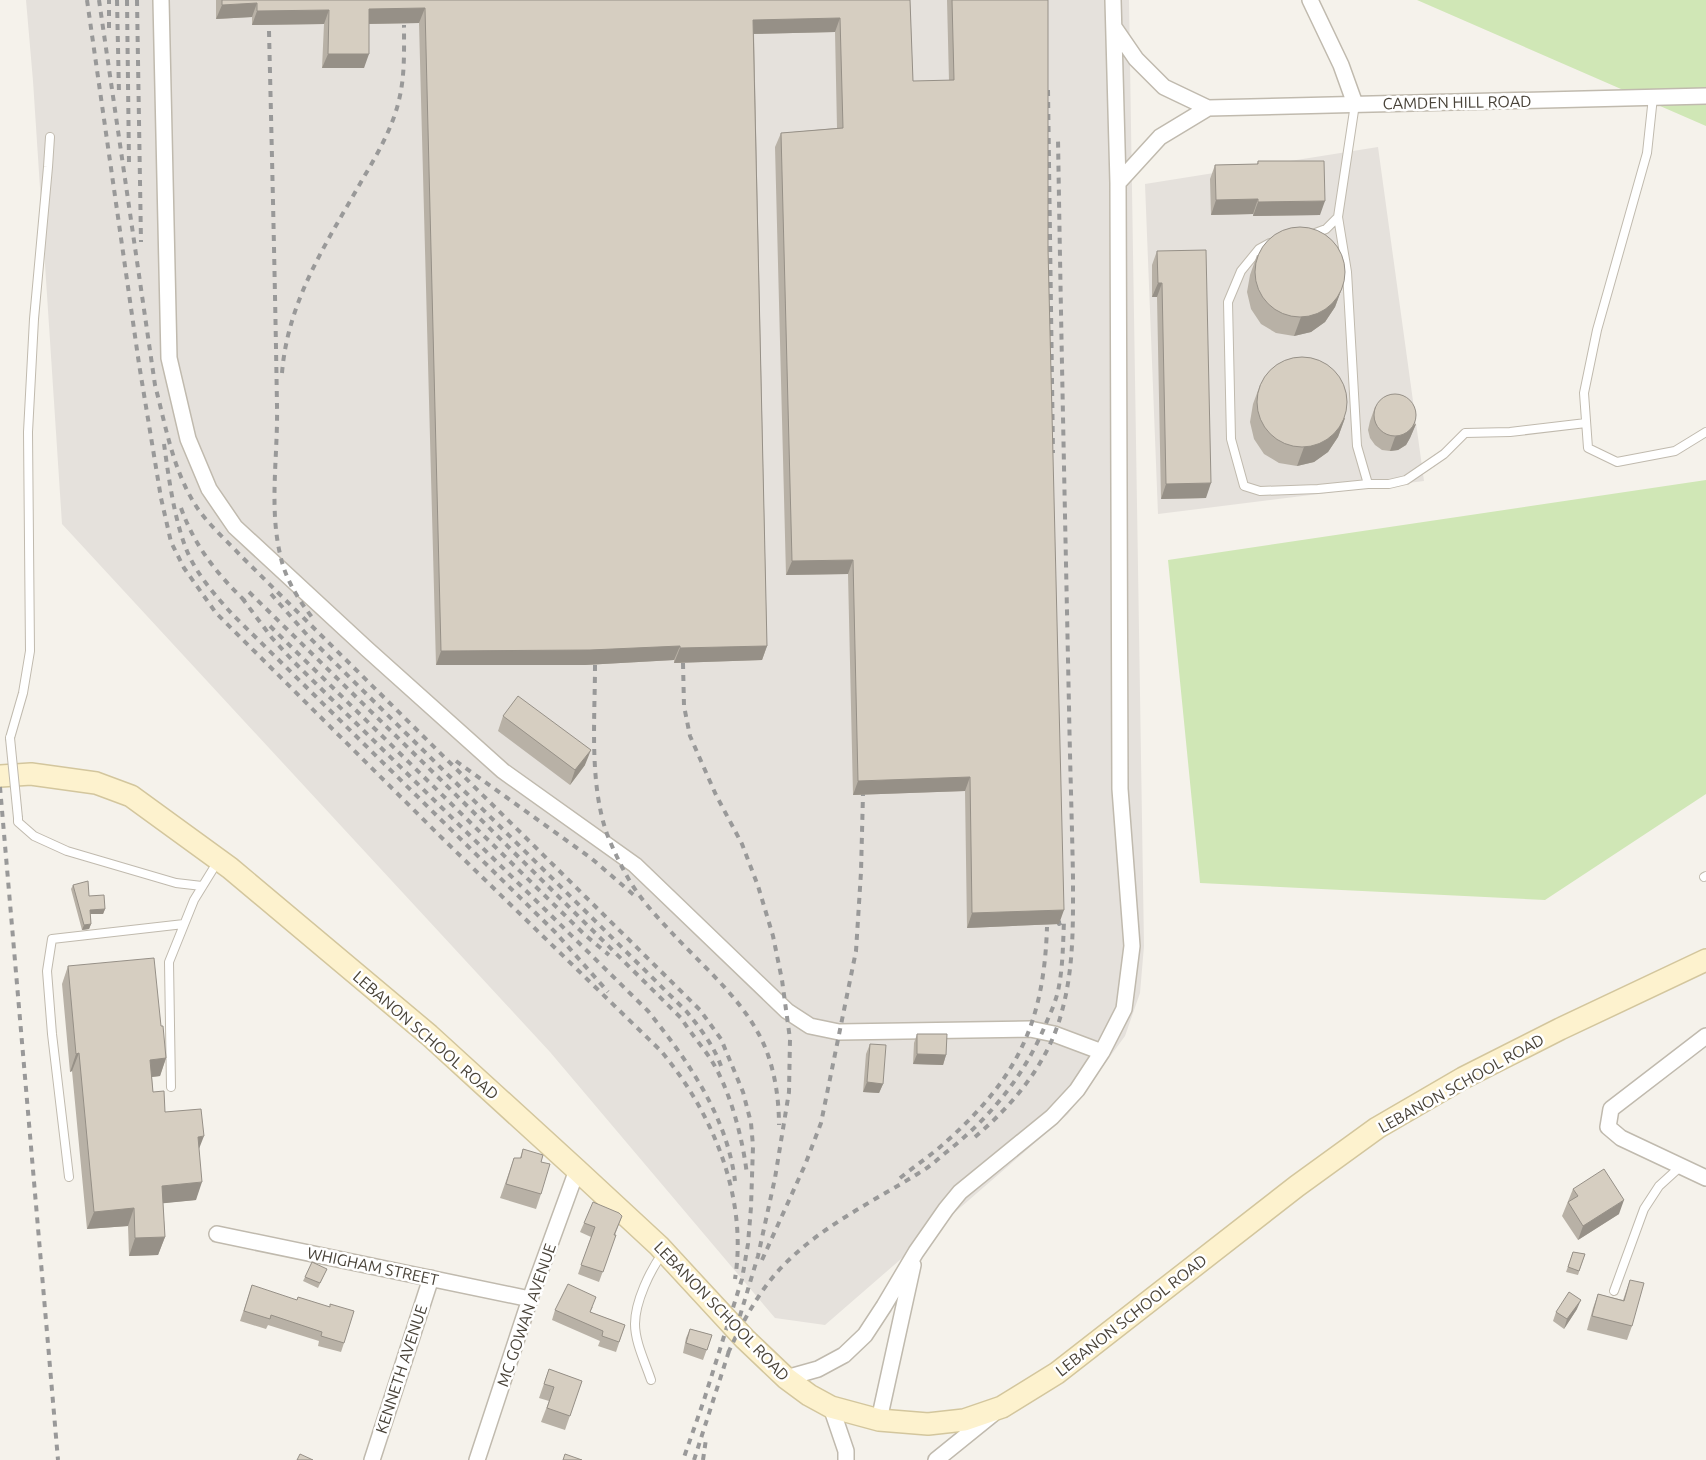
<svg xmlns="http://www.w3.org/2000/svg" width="1706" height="1460" font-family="Ubuntu,sans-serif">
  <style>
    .industrial { fill: #e5e1dc }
    .green { fill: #d0e7b6 }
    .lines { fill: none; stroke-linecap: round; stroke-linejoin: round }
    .lane-casing { stroke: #c0baae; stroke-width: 10 }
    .street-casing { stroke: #c0baae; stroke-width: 18 }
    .secondary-casing { stroke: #d3c69d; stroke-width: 24 }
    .lane { stroke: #fff; stroke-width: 8 }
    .street { stroke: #fff; stroke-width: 15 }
    .secondary { stroke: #fdf2ce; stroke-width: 21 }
    .rail { stroke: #999; stroke-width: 4; stroke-dasharray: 6 6; stroke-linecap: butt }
    .lane-bridge-casing { stroke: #c0baae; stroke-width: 10; stroke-linecap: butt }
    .lane-bridge { stroke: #fff; stroke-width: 8 }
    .wall { fill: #b8b1a6 }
    .shaded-wall { fill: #969087 }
    .building { fill: #d6cec1; stroke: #969087 }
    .labels { text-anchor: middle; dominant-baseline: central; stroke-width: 5; stroke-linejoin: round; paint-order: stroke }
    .street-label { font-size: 16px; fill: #494339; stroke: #fff }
  </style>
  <rect width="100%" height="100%" fill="#f5f2eb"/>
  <!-- industrial -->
  <path class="industrial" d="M26,0H1129L1144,946L1140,993L1125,1036L1068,1114L825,1325L775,1318L550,1052L62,524L33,81Z
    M1378,147L1424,481L1158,514L1145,184Z"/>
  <!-- green -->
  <path class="green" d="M1417,0H1706V126Z
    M1706,480V794L1545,900L1200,883L1168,560Z"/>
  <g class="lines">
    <!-- lane casing -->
    <g class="lane-casing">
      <path id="lane" d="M1653,97L1647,153L1597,330L1584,393L1588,448L1617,462L1675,451L1706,432
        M1338,217L1347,272L1357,446L1368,484H1389L1406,480L1444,454L1465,433L1510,432L1586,423
        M1310,235L1326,229L1338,217L1355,104
        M1270,243L1259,249L1241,271L1228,302L1231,439L1244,486L1260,491L1318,489L1368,484
        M10,738L23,693L30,651L28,432L34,319L48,167L50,137
        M18,818V822L34,836L67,851L176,883L202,886
        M1704,877L1706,876
        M171,1087L169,962L194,900L218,861
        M69,1177L52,1034L47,971L52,939L184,924
        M1614,1291L1644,1209L1659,1186L1681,1166
        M651,1380C645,1362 635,1342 635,1324C635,1302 650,1270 663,1253"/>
    </g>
    <!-- street casing -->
    <g class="street-casing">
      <path id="street" d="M161,0L169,358L188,439L209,489L235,527L367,649L503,771L635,865L787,1011L810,1026L839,1032L1030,1029L1054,1034L1102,1052L1124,1009L1132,946L1120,789L1118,183L1113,0
        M1310,0L1341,65L1355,104
        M1114,27L1136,59L1164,87L1208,108L1706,96
        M1118,183L1160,137L1208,108
        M1706,1036L1611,1109L1608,1127L1621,1138L1706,1178
        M217,1234L530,1299
        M786,1378L818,1369L844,1355L865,1335L884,1306L916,1252L946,1209L960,1192L1052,1117L1077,1090L1102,1052
        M831,1407L846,1451V1460
        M879,1420L913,1265
        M372,1460L431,1278
        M477,1460L530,1299L577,1170
        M936,1460L993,1414"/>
    </g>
    <!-- secondary casing -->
    <g class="secondary-casing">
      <path id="secondary" d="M0,776L31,774L96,783L131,796L230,868L429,1035L577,1170L659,1246L745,1339L786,1378L809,1395L831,1407L879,1420L928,1424L964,1420L1002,1407L1057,1373L1297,1186L1377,1128L1463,1078L1560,1029L1706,960"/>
    </g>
    <!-- lane -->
    <use href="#lane" class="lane"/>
    <!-- street -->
    <use href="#street" class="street"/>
    <!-- secondary -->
    <use href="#secondary" class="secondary"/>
    <!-- rail -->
    <path class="rail" d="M87,0L139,364L161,498L171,542L184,568L216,613L443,839L661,1051C713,1113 748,1198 735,1279
      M99,0L155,385C166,427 173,472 198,509C210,526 228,542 242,557L700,1010L721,1039L743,1092L751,1123L753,1146L751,1207L748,1244L742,1279L704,1400L683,1460
      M117,0L119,94
      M127,0L129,163
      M137,0L141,242
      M109,28V0
      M269,31C272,156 275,281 277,406C278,455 269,506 280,554C285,579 299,601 315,621
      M1048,90L1053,453
      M282,373C288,300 326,244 361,182C376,156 392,130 399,100C405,76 404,50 404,25
      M164,444C169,479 174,519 187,551C197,575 215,595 232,614L555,932L608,992
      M181,508C195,547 217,574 247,603
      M249,592L444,783L681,1018C690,1032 701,1045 710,1058C730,1089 743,1139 747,1175
      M271,594L308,636L687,1012C700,1028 714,1046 721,1066
      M242,598L272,638L293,661L648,1011C688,1061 727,1116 735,1181
      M270,626L585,935L609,955
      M683,663L684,706L690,736L716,795L742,844L758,886L773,936L782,980L790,1039L789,1092L775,1178L758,1256L739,1319
      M595,665C595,718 589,783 607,834C613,849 620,864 628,878C640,899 657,917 673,934C701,964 737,995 757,1031C773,1058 779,1094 779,1125
      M456,761L591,858L635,896
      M0,787L58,1460
      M975,1137C1014,1104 1049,1062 1062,1011C1074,967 1073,923 1073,878C1072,821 1070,764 1069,707C1065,517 1061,328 1058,138
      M900,1178C916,1165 933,1154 948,1140C1018,1077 1044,1022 1047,927
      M762,1260L805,1165L821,1123L856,951L861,872L863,794
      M728,1353C745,1317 763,1283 793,1256C830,1222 877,1199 919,1173C928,1168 936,1161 944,1154C989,1119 1025,1076 1047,1021C1052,1010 1057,998 1059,986C1063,964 1063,943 1064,921L1059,924V910
      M694,1460L730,1348
      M703,1460L706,1439"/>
    <!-- lane-bridge casing -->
    <g class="lane-bridge-casing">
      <path id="lane-bridge" d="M10,738L18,818"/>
    </g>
    <!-- lane-bridge -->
    <use href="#lane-bridge" class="lane-bridge"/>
  </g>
  <!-- wall -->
  <path class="wall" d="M216,0H910L913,81H949L947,0H1048V249L1059,924L967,928L965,791L853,795L848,574L786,575L775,147L781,133L837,128L835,32L754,34L767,646L762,660L674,663V660L585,665H436L419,23L369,24L364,68H322L324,24L252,25V17L216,19Z
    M1258,161L1320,215L1253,216V214L1211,215L1210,179L1215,165L1257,164Z
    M1157,251L1206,498L1161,499L1157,297H1152V265Z
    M1257,255L1342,288L1335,307L1325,322L1311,332L1294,336L1276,333L1261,324L1251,309L1247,292L1250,275Z
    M1260,385L1345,418L1338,437L1328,452L1314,462L1297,466L1279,463L1264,454L1254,439L1250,422L1253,404Z
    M1375,407L1416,424L1410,438L1406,445L1398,450L1390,451L1382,450L1375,445L1370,438L1368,430L1370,421Z
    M503,716L585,765L570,785L498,731Z
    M73,885L89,896L105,909L103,914H90L91,924L89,929L82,930L71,889Z
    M68,966L161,1026L166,1058L160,1076L152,1077L153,1092L165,1112L199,1148L196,1200L163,1203L165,1237L158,1255L129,1256L128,1226L87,1229L72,1071L70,1072L62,984Z
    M917,1034L946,1055L943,1065L913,1064L914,1043Z
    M870,1044L883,1084L879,1093L863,1092L866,1054Z
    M523,1149L541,1162V1194L536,1209L500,1198L514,1158H520Z
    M1573,1189L1619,1214L1578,1240L1562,1216Z
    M622,1216L615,1235H616L599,1282L578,1274L591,1237L580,1232L584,1223Z
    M1573,1252L1585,1254L1578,1275L1566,1272Z
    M327,1269L318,1288L303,1281L305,1277Z
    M1630,1280L1632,1326L1627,1340L1587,1330L1593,1308L1598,1294L1623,1300Z
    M252,1285L344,1343L341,1352L318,1346L319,1341L268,1325L266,1329L240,1321Z
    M593,1307L590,1312L625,1325L616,1352L598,1346L600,1341L552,1320L555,1310Z
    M1577,1309L1564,1329L1553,1321L1556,1312Z
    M690,1329L712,1335L703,1360L683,1353L686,1338Z
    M549,1369L582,1381L565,1430L541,1422L549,1401L539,1398Z"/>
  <!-- shaded-wall -->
  <path class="shaded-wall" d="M257,3L252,17L216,19L222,5Z
    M425,8L419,23L364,24L369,9Z
    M329,10L324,24L252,25L257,11Z
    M840,18L835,32L748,34L753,20Z
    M328,54H369L364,68H322Z
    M1258,199L1253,214L1211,215L1216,200Z
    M1325,201L1320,215L1253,216L1258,202Z
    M1158,283H1162L1157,297H1152Z
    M1342,288L1335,307L1325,322L1311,332L1294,336L1301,317Z
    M1345,418L1338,437L1328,452L1314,462L1297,466L1304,447Z
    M1416,424L1410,438L1406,445L1398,450L1390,451L1395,437Z
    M1211,483L1206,498L1161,499L1166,484Z
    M853,560L848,574L786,575L792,561Z
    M680,646L674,660L585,665H436L441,651Z
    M767,646L762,660L674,663L680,648Z
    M591,750L585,765L570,785L575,770Z
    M970,777L965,791L853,795L858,781Z
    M105,909L103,914H88L90,910Z
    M1064,910L1059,924L967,928L972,913Z
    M91,924L89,929L82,930L84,925Z
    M79,1053L72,1071L70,1072L76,1054Z
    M917,1054L946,1055L943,1065L913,1064Z
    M166,1058L160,1076L143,1078L150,1060Z
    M867,1082L883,1084L879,1093L863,1092Z
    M204,1136L197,1154L198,1137Z
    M202,1182L196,1200L156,1204L162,1186Z
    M1624,1200L1619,1214L1578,1240L1583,1226Z
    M134,1208L128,1226L87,1229L94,1212Z
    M165,1237L158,1255L129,1256L135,1238Z
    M1581,1300L1577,1309L1564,1329L1567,1319Z"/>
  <!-- building -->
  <path class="building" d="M222,0H910L913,81L954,80L952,0H1048V249L1064,910L972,913L970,777L858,781L853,560L792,561L781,133L843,128L840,18L753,20L767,646L680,648V646L590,650L441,651L425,8L369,9V54H328L329,10L257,11V3L222,5Z
    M1258,161H1324L1325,201L1258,202V199L1216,200L1215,165L1258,164Z
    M1255 272a45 45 0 1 1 90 0a45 45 0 1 1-90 0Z
    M1206,250L1211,483L1166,484L1162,283H1158L1157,251Z
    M1257 402a45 45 0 1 1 90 0a45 45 0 1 1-90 0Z
    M1374 415a21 21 0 1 1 42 0a21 21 0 1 1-42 0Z
    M518,696L591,750L575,770L503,716Z
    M88,881L89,896L104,895L105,909L90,910L91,924L84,925L73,885Z
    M154,958L161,1026H163L166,1058L150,1060L153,1092L164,1091L165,1112L201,1109L204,1136L198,1137L202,1182L162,1186L165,1237L135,1238L134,1208L94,1212L79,1053L76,1054L68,966Z
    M917,1034H947L946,1055L917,1054Z
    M870,1044L886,1045L883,1084L867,1082Z
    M523,1149L543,1155L541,1162L550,1164L541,1194L506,1184L514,1158H521Z
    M1604,1169L1624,1200L1583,1226L1568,1202L1578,1196L1573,1189Z
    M593,1202L619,1213L622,1216L614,1235H616L603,1272L581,1265L595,1227L584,1223Z
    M1573,1252L1585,1254L1579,1271L1568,1267Z
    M312,1262L327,1269L320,1283L305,1277Z
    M1630,1280L1644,1283L1632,1326L1592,1316L1598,1294L1624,1301Z
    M568,1284L596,1297L590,1312L625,1325L619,1342L602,1336L603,1331L555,1310Z
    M252,1285L297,1300L298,1297L330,1307V1304L354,1311L344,1343L321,1336L322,1332L271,1315L270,1319L244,1311Z
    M1569,1292L1581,1300L1567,1319L1556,1312Z
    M690,1329L712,1335L707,1350L686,1343Z
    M549,1369L582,1381L570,1416L547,1408L554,1387L544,1384Z
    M300,1454L313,1460H297Z
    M565,1454L582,1460H563Z"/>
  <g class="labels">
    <!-- street labels -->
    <g class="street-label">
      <text transform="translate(1457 102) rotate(-1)">CAMDEN HILL ROAD</text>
      <text transform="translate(426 1035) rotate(41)">LEBANON SCHOOL ROAD</text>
      <text transform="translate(1461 1083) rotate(-29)">LEBANON SCHOOL ROAD</text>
      <text transform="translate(373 1266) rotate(12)">WHIGHAM STREET</text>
      <text transform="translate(722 1311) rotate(46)">LEBANON SCHOOL ROAD</text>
      <text transform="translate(526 1315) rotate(-71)">MC GOWAN AVENUE</text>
      <text transform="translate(1131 1315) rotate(-38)">LEBANON SCHOOL ROAD</text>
      <text transform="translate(401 1369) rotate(-72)">KENNETH AVENUE</text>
    </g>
  </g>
</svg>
